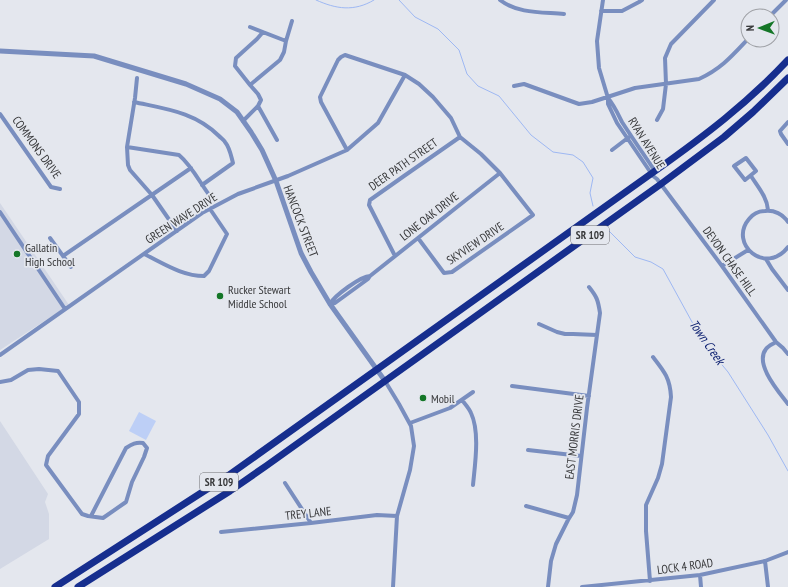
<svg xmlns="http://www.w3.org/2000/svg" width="788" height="587" font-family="'PT Sans Narrow',sans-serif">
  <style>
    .built { fill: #d3d8e5 }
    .green { fill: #bdcff6 }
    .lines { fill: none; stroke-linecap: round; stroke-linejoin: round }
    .stream { stroke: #9eb8f3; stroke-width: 1 }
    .minor { stroke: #798ebf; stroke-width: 4 }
    .tertiary { stroke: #798ebf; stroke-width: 5 }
    .trunk { stroke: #162e8e; stroke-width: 7 }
    .poi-dot { fill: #147627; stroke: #e4e7ee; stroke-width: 1.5 }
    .labels { text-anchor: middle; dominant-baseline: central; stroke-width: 3.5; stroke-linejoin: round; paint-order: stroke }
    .shield { fill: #e4e7ee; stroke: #6c6d71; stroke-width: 1 }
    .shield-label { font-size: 11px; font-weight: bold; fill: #38393b }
    .street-label { font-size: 12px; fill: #38393b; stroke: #e4e7ee }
    .poi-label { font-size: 12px; fill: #38393b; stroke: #e4e7ee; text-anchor: start }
    .water-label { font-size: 13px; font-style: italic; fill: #091d6f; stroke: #e4e7ee }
  </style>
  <rect width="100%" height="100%" fill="#e4e7ee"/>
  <!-- built -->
  <path class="built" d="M0,203L69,305L0,350Z
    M0,421L48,494L45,502L49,514V539L0,569Z"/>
  <!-- green -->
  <path class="green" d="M139,412L156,421L146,440L129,431Z"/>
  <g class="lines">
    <!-- stream -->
    <path class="stream" d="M316,0C336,9 354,12 374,0
      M399,0L415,17L438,29L459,50L467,74L478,86L499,96L531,135L553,152L573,155L583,162L593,178L590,193L593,206
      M609,231L635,257L651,262L663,269L703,342L728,372L768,435L788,471"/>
    <!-- minor -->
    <path class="minor" d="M500,0C518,14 543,12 564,14
      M603,0L597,41L599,68L608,98V104L617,123L653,176L657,179L722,266L776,342L783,348L788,354
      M601,11H622L639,2L642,0
      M770,16L786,0
      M286,41L292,21
      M137,78L135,98L127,147L128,165L130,170L152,195L177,231
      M250,85L235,66L236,58L257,39L263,32
      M514,86L524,84L579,104L592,102L635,88L699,79C721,69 732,56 748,39
      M608,98C614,105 618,114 622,122C633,139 644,155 655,171
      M134,102C166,109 195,112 219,136C221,138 224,140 225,142C230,148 231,156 233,163L202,185
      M258,106L277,140
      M0,114L51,187L60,189
      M657,120L663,109L666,84L665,58L671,44L714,0
      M243,121L258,106L261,100L258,94L250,85L280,60L284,52L286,41L250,27
      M788,122L780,131L781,134L788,144
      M127,147L179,155C192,166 200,183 210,196
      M347,150L321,102L320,97L338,60L341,57L345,55L405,75L419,84L433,97L451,118L460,137L481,154L500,173L533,215L452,272L444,273L418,238
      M612,150L629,137
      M746,158L756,171L745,180L734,166Z
      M751,176C758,187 767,197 768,210
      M0,212L65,309
      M788,222C783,214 774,210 765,211C758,211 753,214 749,219C728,244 766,276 788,247
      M50,238L71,267
      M144,254C163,263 182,276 204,276L209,271L227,234L210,209
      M63,256L191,168
      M395,256L369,205L370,200L404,176L460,137
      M766,259L772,269L788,290
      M722,266L748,250
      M330,304L335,303L368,279L370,276L500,173
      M330,304C334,296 361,276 370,276
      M539,324L557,332L565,334H573L597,335
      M776,342C773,344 768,346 766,349C754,364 779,392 788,404
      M0,355L202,213L238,194L288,176L347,150L378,123L405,75
      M385,381L399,404L411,426L414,446L410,470L397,516L393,587
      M0,382L11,380L28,370L39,369L58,371L79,402V414L48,456L46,465L82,514L88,516L103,518L126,502L132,482L144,457L147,448L143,443C136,442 132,444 126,448L91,516
      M512,386L589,396
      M462,400C465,404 469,408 471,413C480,432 475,464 473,485
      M410,423L450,408L473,392
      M528,450L581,456
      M285,483L311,523
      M526,506L569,518
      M221,532L311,523L377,515L397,516
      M765,561L768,587
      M700,575L701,587
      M650,581L646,531V505L658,478L662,464L671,397C670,378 664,371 653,357
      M548,587L551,561L556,544L568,520L573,512L577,495L587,408L600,313C598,300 597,297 589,287
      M582,587L700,575L765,561L788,552"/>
    <!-- tertiary -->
    <path class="tertiary" d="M0,51L94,56L186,84L220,99L237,112L251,132L262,150L276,181L301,253L311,272L330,304L385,381"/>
    <!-- trunk -->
    <path class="trunk" d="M55,587L229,475L655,171C703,137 748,103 788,60
      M78,587L230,491L266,466L661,184L724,137L753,112L788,78"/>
  </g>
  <!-- markers -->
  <g class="poi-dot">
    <circle cx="17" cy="254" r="4"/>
    <circle cx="220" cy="296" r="4"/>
    <circle cx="423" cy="398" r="4"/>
  </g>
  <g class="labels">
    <!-- shield labels -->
    <g class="shield">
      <rect x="571" y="226" width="38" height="18" rx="3"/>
      <rect x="200" y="473" width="38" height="18" rx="3"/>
    </g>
    <g class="shield-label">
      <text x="590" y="235">SR 109</text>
      <text x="219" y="482">SR 109</text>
    </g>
    <!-- street labels -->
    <g class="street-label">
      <text transform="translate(647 143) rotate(58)">RYAN AVENUE</text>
      <text transform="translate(37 147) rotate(54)">COMMONS DRIVE</text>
      <text transform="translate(403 164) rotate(-35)">DEER PATH STREET</text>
      <text transform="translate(429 216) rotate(-38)">LONE OAK DRIVE</text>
      <text transform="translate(181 218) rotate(-33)">GREEN WAVE DRIVE</text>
      <text transform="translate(301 221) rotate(69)">HANCOCK STREET</text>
      <text transform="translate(475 243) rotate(-34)">SKYVIEW DRIVE</text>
      <text transform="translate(730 261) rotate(54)">DEVON CHASE HILL</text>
      <text transform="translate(574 437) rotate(-83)">EAST MORRIS DRIVE</text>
      <text transform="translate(308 513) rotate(-6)">TREY LANE</text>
      <text transform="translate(685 566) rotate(-8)">LOCK 4 ROAD</text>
    </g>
    <!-- poi labels -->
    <g class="poi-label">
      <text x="25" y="247">Gallatin<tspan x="25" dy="14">High School</tspan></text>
      <text x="228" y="289">Rucker Stewart<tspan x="228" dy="14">Middle School</tspan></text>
      <text x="431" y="398">Mobil</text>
    </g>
    <!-- water labels -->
    <g class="water-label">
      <text transform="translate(707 342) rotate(55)">Town Creek</text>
    </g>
  </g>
  <!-- north arrow -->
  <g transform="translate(760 28) rotate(269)"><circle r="19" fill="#e4e7ee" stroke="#9fa1a6"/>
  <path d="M0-3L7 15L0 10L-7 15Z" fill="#147627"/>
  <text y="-6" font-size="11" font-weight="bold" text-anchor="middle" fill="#38393b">N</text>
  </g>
</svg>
